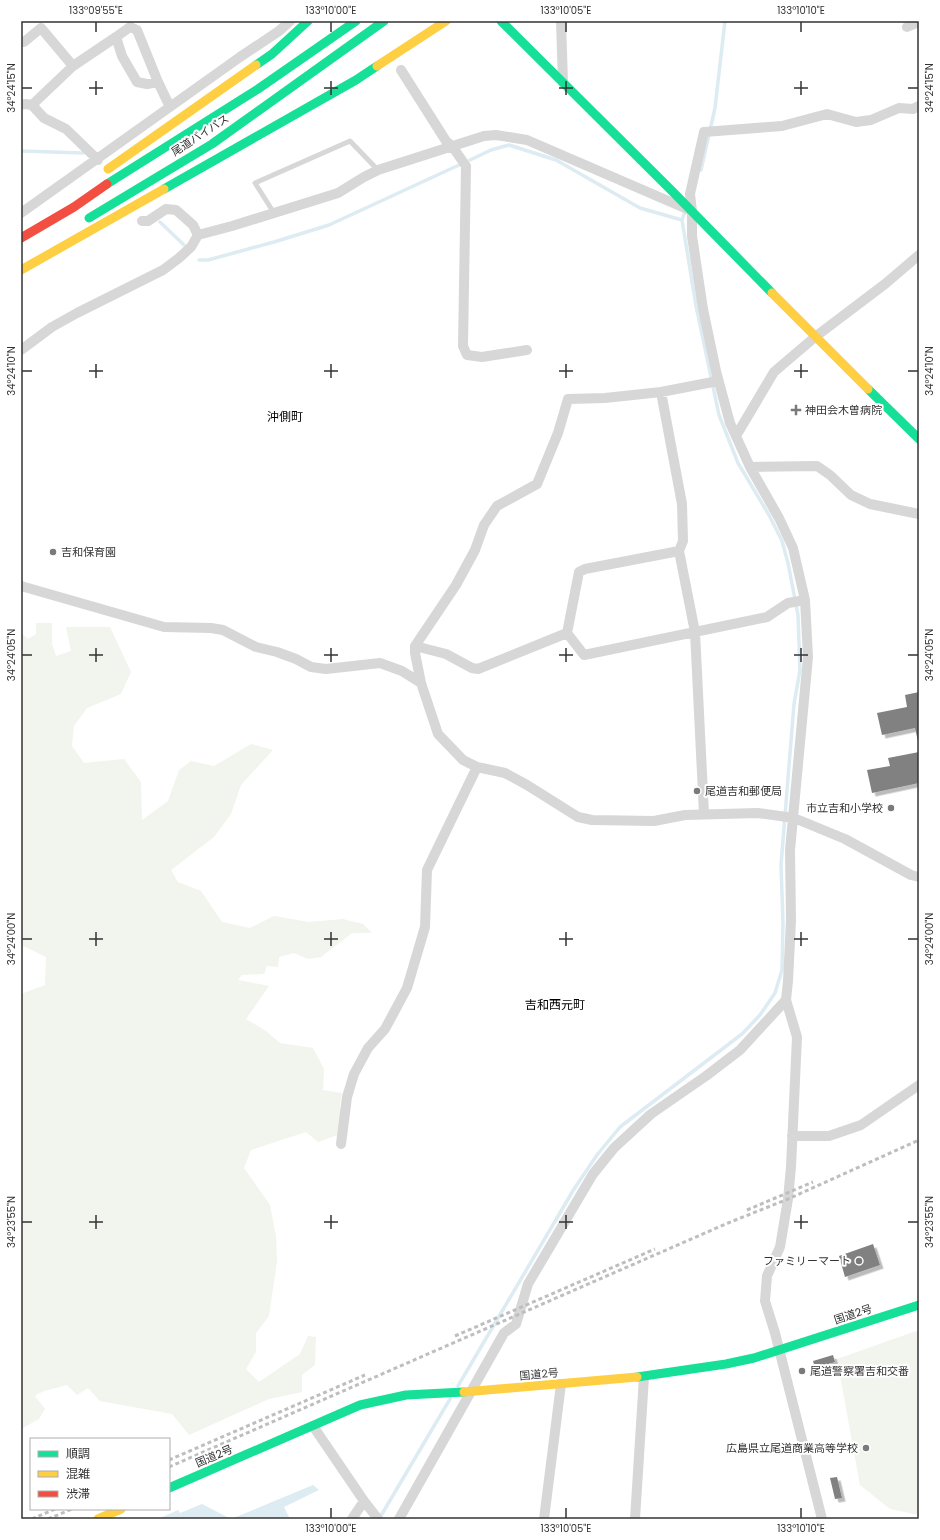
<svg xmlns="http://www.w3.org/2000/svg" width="940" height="1540" font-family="Poppins,'Noto Sans JP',sans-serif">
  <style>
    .green { fill: #f1f5ed }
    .water { fill: #ddebf3 }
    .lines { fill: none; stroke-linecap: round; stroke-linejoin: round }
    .stream { stroke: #ddebf3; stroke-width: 3.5 }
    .building { fill: #818181; filter: url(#shadow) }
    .lane { stroke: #d7d7d7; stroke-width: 5 }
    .street { stroke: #d7d7d7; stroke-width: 10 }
    .fast { stroke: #16e098; stroke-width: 9 }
    .slow { stroke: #ffcf43; stroke-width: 9 }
    .jam { stroke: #f24e42; stroke-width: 9 }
    .rail { stroke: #bebebe; stroke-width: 3; stroke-dasharray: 4 3; stroke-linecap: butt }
    .ticks { fill: none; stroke: #333; stroke-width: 1.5 }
    .poi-dot { fill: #7a7a7a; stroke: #fff; stroke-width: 1.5 }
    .labels { text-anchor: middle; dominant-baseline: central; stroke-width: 4; stroke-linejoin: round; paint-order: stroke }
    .street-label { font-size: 11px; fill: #333; stroke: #fff }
    .poi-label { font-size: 11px; fill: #333; stroke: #fff; text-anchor: start }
    .neighbourhood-label { font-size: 12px; fill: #000; stroke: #fff }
    .neatline { fill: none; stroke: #333; stroke-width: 1.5 }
    .ticks-label { font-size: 10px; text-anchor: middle; fill: #333 }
  </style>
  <defs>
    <filter id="shadow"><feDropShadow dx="3.5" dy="3.5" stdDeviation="0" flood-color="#0004"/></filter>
  </defs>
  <rect width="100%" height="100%" fill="#fff"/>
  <!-- green -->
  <path class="green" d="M36,623H52V644L56,656L71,651L66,627H110L131,672L121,694L87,708L74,726L72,746L84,763L124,759L141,782L142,820L168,801L179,770L191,761L214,766L251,744L273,750L241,785L231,814L214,837L171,870L178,882L201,891L222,922L250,928L274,916L309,922L343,919L363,924L372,933H352L321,957L308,959L294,953L279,957L278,967L267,966L264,974L242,975L238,980L269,986L246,1019L266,1031L280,1043L313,1048L324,1069L323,1090L342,1093L340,1104L343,1133L318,1142L306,1132L251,1150L244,1168L270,1205L276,1237L277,1261L269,1316L256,1333V1352L246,1369L259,1382L300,1354L308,1336L316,1337L315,1365L302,1375V1392L269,1399L189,1435L172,1414L100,1401L88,1388L77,1395L67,1385C57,1388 42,1390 35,1396L45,1409L39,1419L21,1429V994L45,985L46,957L21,945V633L28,639L36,634Z
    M919,1330V1515L890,1509L860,1485L837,1359Z"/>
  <!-- water -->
  <path class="water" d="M313,1485L319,1490L284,1507L290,1519H158L178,1510L180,1513L202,1504L231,1519Z"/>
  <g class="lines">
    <!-- stream -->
    <path class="stream" d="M21,151L83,153
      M470,160L491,150L509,145L556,160L640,208L682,220
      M701,170L715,108L725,21
      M160,222L184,245
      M199,260H208L274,242L329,225L459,165
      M458,1386L574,1189L597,1155L620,1127L742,1034L760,1015L775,993L782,970L783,923L781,865L794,704L800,670L798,615L788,563L782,541L769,515L738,463L719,415L696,306L682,220L686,209
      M379,1519L450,1399"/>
  </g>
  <!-- building -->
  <path class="building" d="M919,692V746L915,728L882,735L877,713L907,707L905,695Z
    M919,752V783L872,793L867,770L890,766L888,758Z
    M873,1244L880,1265L845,1277L839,1256Z
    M833,1355L835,1362L815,1368L813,1361Z
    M837,1477L842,1498L835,1499L830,1478Z"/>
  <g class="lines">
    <!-- lane -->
    <path class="lane" d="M274,213L255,183L350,141L378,170"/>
    <!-- street -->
    <path class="street" d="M561,21L563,83
      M907,27L919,22
      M116,37L122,56L137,82L147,84L158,82
      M24,42L41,28L73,66
      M401,70L446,141L452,146L466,166L463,346L467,355L482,357L527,350
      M21,105L25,104L32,105L44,118L66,129L98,160
      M32,105L73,66L116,37L130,27L137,30L158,82L170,107
      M21,213L240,57L279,31L290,21
      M142,221H148L166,209L176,210L193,225L198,235
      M21,350L52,327L77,313L163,270L179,258L191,247L198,235L232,226L338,193L364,177L378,170L484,136L496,135L527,140L687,209
      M718,381L661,392L605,398L568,399L558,433L537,484L497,506L484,525L475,550L456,585L415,646V653L421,683L438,734L463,760L477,767L505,773L527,785L578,817L592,820L654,821L685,815L758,813L794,818L845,839L911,875L919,877
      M661,392L682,504L683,541L679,551L695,632L704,814
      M736,436L774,372L815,337L885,284L919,255
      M750,467L817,466L830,475L851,495L870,504L919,514
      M679,551L585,569L579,572L567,633L584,655L767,617L788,603L805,600
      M21,586L164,627L211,628L223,630L256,647L277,652L296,659L311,667L326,669L380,663L402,671L421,683
      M415,646L446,654L472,668L478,669L567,633
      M792,1136H829L861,1125L919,1085
      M341,1144L347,1097L354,1074L368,1048L385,1029L407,988L425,927L427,870L477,767
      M313,1426L364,1501L378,1519
      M352,1519L364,1501
      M399,1519L504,1333L516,1324L528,1284L593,1174L614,1148L651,1114L706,1076L740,1050L786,1000
      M544,1519L561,1384
      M635,1519L644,1377
      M822,1519L775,1333L765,1301L767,1276L780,1247L788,1199L791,1167L797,1037L786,1000L788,981L791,920L790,850L808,657L805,600L793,548L779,518L750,467L730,423L716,371L703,309L692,236V211L690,194L704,132L782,126L827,114L856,122L871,120L899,108L913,109L919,106"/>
    <!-- fast -->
    <path class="fast" d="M501,21L673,192L772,293
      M256,65L272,54L308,21
      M107,184L258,89L356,21
      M164,189L356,80L377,66
      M89,218L212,144L384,21
      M868,389L919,439
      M637,1377L726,1364L754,1358L919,1305
      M169,1488L360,1405L406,1395L464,1392"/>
    <!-- slow -->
    <path class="slow" d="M377,66L446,21
      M108,169L256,65
      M21,270L164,189
      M772,293L868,389
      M464,1392L637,1377
      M98,1519L121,1509"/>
    <!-- jam -->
    <path class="jam" d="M21,238L74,207L107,184"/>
    <!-- rail -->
    <path class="rail" d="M747,1210L813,1182
      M455,1336L655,1249
      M169,1460L365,1375
      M169,1467L728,1223L788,1199L919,1140
      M32,1519L55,1509
      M48,1519L72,1509"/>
  </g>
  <!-- ticks -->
  <path class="ticks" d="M96,22V32M331,22V32M566,22V32M801,22V32M96,81V95M331,81V95M566,81V95M801,81V95M22,88H32M89,88H103M324,88H338M559,88H573M794,88H808M908,88H918M96,364V378M331,364V378M566,364V378M801,364V378M22,371H32M89,371H103M324,371H338M559,371H573M794,371H808M908,371H918M96,648V662M331,648V662M566,648V662M801,648V662M22,655H32M89,655H103M324,655H338M559,655H573M794,655H808M908,655H918M96,932V946M331,932V946M566,932V946M801,932V946M22,939H32M89,939H103M324,939H338M559,939H573M794,939H808M908,939H918M96,1215V1229M331,1215V1229M566,1215V1229M801,1215V1229M22,1222H32M89,1222H103M324,1222H338M559,1222H573M794,1222H808M908,1222H918M331,1508V1518M566,1508V1518M801,1508V1518"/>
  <!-- markers -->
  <g class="poi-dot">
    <path d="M794 404h4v4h4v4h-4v4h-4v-4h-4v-4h4z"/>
    <circle cx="53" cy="552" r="4"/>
    <circle cx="697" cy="791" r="4"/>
    <circle cx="891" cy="808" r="4"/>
    <circle cx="859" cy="1261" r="4"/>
    <circle cx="802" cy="1371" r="4"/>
    <circle cx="866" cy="1448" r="4"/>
  </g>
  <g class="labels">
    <!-- street labels -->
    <g class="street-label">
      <text transform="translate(200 135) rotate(-33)">尾道バイパス</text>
      <text transform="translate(853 1314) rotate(-18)">国道2号</text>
      <text transform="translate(539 1374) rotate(-5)">国道2号</text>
      <text transform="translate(214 1456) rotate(-23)">国道2号</text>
    </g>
    <!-- poi labels -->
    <g class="poi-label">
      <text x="805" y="410">神田会木曽病院</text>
      <text x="61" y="552">吉和保育園</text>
      <text x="705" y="791">尾道吉和郵便局</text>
      <text x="883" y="808" text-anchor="end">市立吉和小学校</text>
      <text x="851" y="1261" text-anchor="end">ファミリーマート</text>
      <text x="810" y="1371">尾道警察署吉和交番</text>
      <text x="858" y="1448" text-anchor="end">広島県立尾道商業高等学校</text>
    </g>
    <!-- neighbourhood labels -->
    <g class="neighbourhood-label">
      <text x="285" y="416">沖側町</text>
      <text x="555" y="1004">吉和西元町</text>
    </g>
  </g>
  <!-- border -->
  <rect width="940" height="1540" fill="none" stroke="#ffffff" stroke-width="44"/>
  <!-- legend -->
  <rect x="30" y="1438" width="140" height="72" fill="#ffffff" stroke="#adadad"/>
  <rect x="38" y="1451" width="20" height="6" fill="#16e098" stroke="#adadad"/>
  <text x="66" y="1458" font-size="12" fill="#333333">順調</text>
  <rect x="38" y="1471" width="20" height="6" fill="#ffcf43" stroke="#adadad"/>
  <text x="66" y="1478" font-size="12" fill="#333333">混雑</text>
  <rect x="38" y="1491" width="20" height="6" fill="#f24e42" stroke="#adadad"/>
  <text x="66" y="1498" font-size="12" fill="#333333">渋滞</text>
  <rect x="22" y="22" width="896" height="1496" class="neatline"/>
  <g class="ticks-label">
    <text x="96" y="14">133°09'55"E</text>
    <text x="331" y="14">133°10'00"E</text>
    <text x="566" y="14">133°10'05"E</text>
    <text x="801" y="14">133°10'10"E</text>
    <text transform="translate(11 88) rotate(-90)" y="4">34°24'15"N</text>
    <text transform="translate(929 88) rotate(-90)" y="4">34°24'15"N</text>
    <text transform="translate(11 371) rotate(-90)" y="4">34°24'10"N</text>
    <text transform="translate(929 371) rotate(-90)" y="4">34°24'10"N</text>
    <text transform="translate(11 655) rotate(-90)" y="4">34°24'05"N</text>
    <text transform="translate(929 655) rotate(-90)" y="4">34°24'05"N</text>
    <text transform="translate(11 939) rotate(-90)" y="4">34°24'00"N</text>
    <text transform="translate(929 939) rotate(-90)" y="4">34°24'00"N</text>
    <text transform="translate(11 1222) rotate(-90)" y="4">34°23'55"N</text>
    <text transform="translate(929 1222) rotate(-90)" y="4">34°23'55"N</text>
    <text x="331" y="1532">133°10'00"E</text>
    <text x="566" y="1532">133°10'05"E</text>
    <text x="801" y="1532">133°10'10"E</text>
  </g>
</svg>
